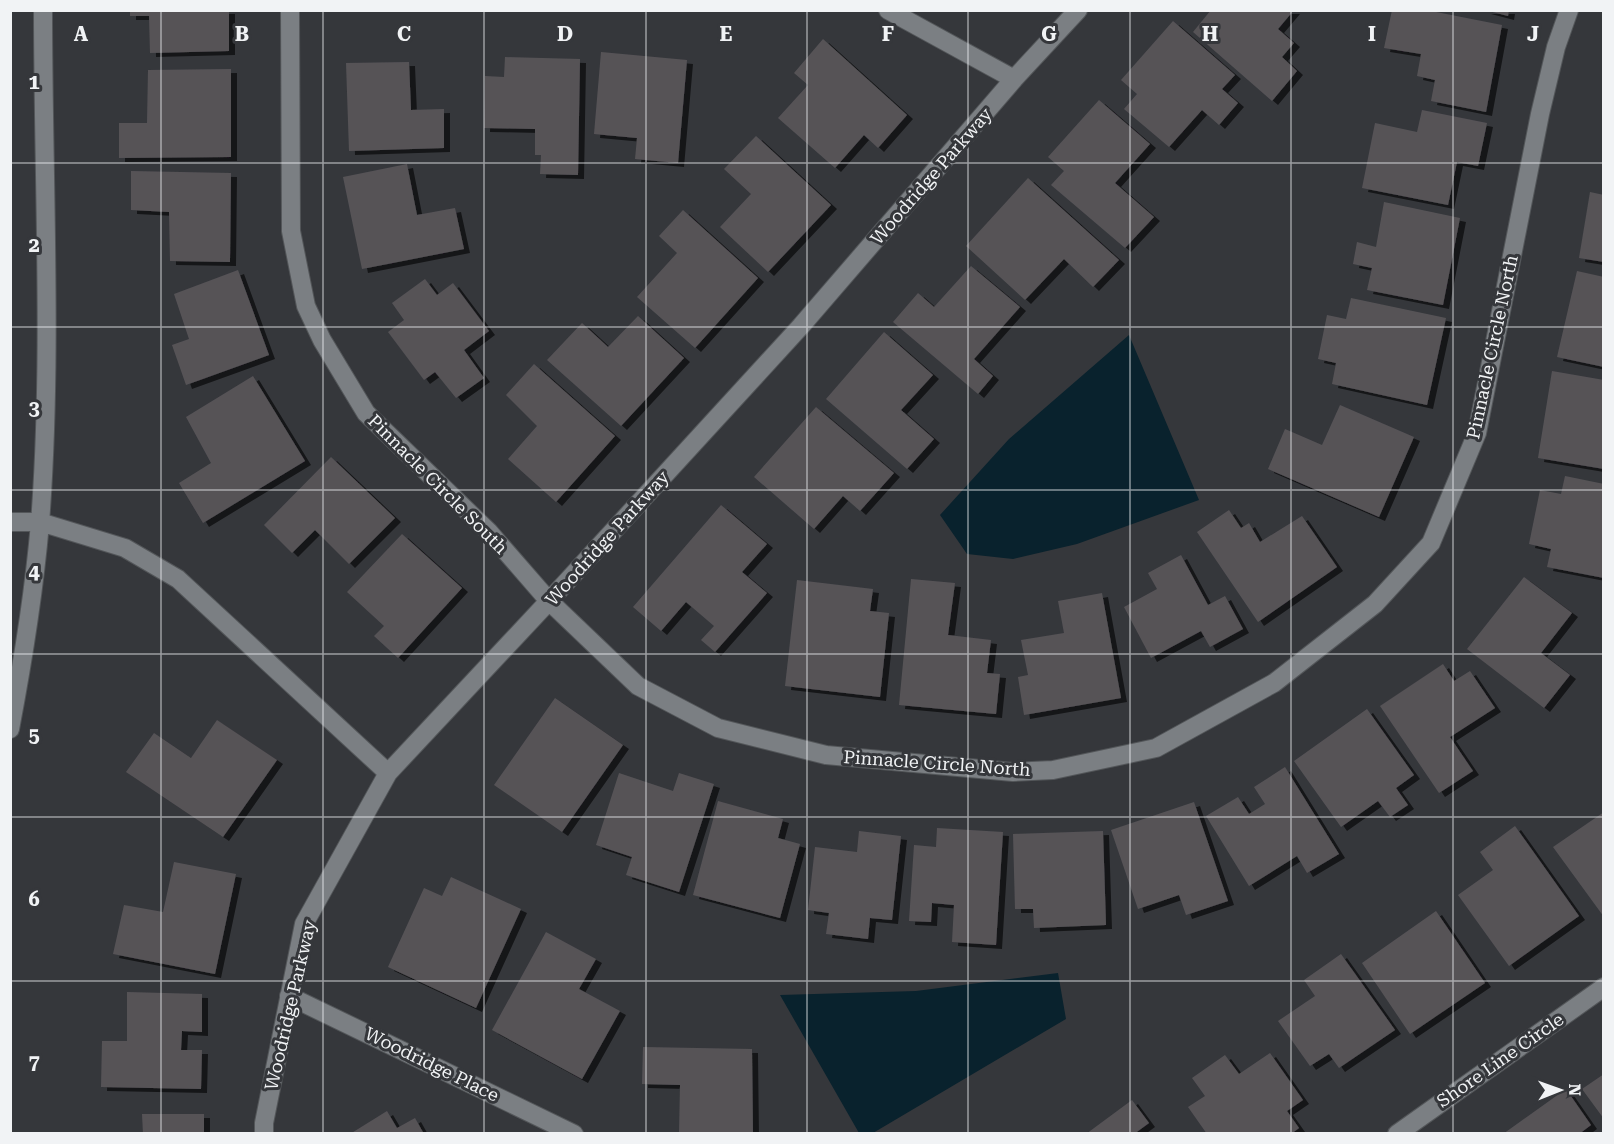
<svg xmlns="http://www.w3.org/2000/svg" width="1614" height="1144" font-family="'Roboto Serif',serif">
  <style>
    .water { fill: #09222d }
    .building { fill: #565357; filter: url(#shadow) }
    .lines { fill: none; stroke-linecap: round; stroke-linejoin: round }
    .minor-casing { stroke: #535659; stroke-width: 20 }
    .minor { stroke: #7b7f83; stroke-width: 18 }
    .grid { fill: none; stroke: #f1f3f5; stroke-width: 1.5; stroke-opacity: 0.55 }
    .labels { text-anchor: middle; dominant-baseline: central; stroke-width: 6; stroke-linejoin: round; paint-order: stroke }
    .street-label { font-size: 18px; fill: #f1f3f5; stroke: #35373b }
    .grid-label { font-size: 20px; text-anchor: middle; font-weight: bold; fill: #f1f3f5; stroke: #35373b; stroke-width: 6; stroke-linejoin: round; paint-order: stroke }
  </style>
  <defs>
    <filter id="shadow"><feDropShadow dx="6" dy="4" stdDeviation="0" flood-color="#0009"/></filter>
  </defs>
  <rect width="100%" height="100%" fill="#35373b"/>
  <!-- water -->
  <path class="water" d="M1129,335L1199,500L1077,544L1013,559L967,554L940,515L1009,439Z
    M1058,973L1066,1019L873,1133H859L780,995L916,991Z"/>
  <!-- building -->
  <path class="building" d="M130,10H229V51L150,53L149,16H130Z
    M1211,10H1294L1278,29L1294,43L1282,57L1297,71L1272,101L1193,32Z
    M1392,10H1426L1502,25L1486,112L1431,101L1435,80L1417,76L1421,54L1384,48Z
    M1485,10H1509L1508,16Z
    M1173,21L1235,75L1222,89L1238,103L1219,125L1202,110L1169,147L1124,109L1137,94L1121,80Z
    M823,39L907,115L878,148L864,135L835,168L778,118L808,85L794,73Z
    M601,52L687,60L678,163L635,159L637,138L594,134Z
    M505,57L580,59L578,175L540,174L541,155H535V129L484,128L485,76L504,77Z
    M409,62L411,110L444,109V148L349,151L346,63Z
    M231,69V157L119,158V123H147L148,70Z
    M1099,100L1150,144L1115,183L1154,217L1125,248L1051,185L1064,171L1048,157Z
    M1422,110L1487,123L1478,166L1457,162L1448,205L1362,188L1375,123L1417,132Z
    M756,136L831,205L768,272L720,227L751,194L724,169Z
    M407,164L417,215L455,208L464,249L362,269L343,177Z
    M131,171L231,173L230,262L170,261L169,212L131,210Z
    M1028,178L1119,260L1093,287L1064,259L1025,300L966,246Z
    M1590,192L1604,195V262L1579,258Z
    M1384,202L1460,218L1443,305L1367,290L1372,268L1353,264L1357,242L1376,247Z
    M683,210L758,278L695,348L637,297L677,253L659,236Z
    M971,266L1020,307L974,359L993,376L978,394L893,322L918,293L934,307Z
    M238,270L269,355L186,385L172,345L189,339L174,294Z
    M1577,271L1604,277V367L1557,357Z
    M425,279L437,295L453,283L489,331L464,350L484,378L456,398L435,372L424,380L388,332L404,320L392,303Z
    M1351,298L1446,318L1427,405L1332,384L1336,363L1318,359L1327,315L1346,319Z
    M638,316L684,358L621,426L547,360L582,323L608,347Z
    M884,332L933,375L901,410L934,439L907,469L826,399Z
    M534,364L615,436L556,502L508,459L537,426L506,395Z
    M1552,371L1604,380V469L1538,458Z
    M253,376L305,461L203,523L179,483L211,463L186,417Z
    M1340,405L1414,437L1379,517L1268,469L1285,429L1322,445Z
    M816,407L894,473L860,511L843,496L814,529L754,477Z
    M331,457L395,518L349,564L315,530L292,553L264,525Z
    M1565,476L1604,484V578L1547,567L1551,549L1529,544L1540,490L1561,494Z
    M721,505L767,544L742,572L767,593L715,652L701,640L714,626L686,602L661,631L633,607Z
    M1229,510L1241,528L1249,523L1260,542L1302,516L1337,567L1258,622L1197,532Z
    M402,534L462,588L398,658L374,636L384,626L347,592Z
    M1181,555L1208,605L1225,596L1243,629L1210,647L1201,631L1151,658L1124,607L1157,589L1148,573Z
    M1524,577L1572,613L1541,653L1570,675L1544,708L1467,649Z
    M911,579L955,583L948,635L991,640L987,673L1000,674L996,714L899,705Z
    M797,580L873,589L870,611L889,613L880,697L785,686Z
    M1102,593L1121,698L1024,715L1018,677L1028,675L1021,640L1064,633L1058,601Z
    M1443,664L1454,681L1470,671L1495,708L1450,737L1473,771L1439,793L1380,706Z
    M555,698L623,745L562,832L494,785Z
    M1367,709L1414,775L1396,788L1408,805L1390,817L1378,801L1341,827L1294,761Z
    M217,720L277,760L223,837L126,772L154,733L191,758Z
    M1285,767L1339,854L1307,873L1297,856L1249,886L1206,816L1238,797L1249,814L1265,804L1254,787Z
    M619,773L673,791L679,773L714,784L679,892L626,875L632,857L596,845Z
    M718,801L783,819L778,838L800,844L780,918L693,895Z
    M1194,802L1228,901L1186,915L1179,895L1138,909L1111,830Z
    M1604,812V917L1553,847Z
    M1515,826L1579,916L1509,966L1458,895L1493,870L1480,852Z
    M937,828L1003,832L996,945L952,942L954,905L932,903L931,922L909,921L914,845L936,847Z
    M859,831L901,836L892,920L870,918L868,939L826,934L829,913L808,910L815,847L857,852Z
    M1103,831L1106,925L1034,928L1033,909H1015L1013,834Z
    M174,862L236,874L215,974L113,954L124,905L163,912Z
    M451,877L521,909L476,1008L388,967L424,888L442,896Z
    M1436,911L1485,983L1410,1034L1362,963Z
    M546,932L596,959L579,989L620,1011L582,1079L492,1030Z
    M1341,954L1395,1030L1339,1068L1329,1054L1310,1066L1278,1021L1315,996L1304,980Z
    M127,992L202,994V1032L182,1031L181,1050H202L201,1089L101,1087L102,1041H127Z
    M643,1047L752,1049L753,1134H679L680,1085L642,1084Z
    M1270,1053L1303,1100L1287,1111L1299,1128L1291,1134H1207L1188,1107L1205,1096L1192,1078L1225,1055L1239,1074Z
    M1604,1074V1119L1582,1089Z
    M1566,1089L1591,1125L1579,1134H1503Z
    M1132,1100L1149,1123L1134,1134H1086Z
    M387,1111L397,1128L415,1118L424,1134H350Z
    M142,1114H204V1134H143Z"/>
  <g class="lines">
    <!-- minor casing -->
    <g class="minor-casing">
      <path id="minor" d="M290,10L291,231L306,306L322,340L366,413L489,532L549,601L638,686L718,728L826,755L1013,772L1053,770L1156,748L1274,683L1375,604L1431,543L1477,433L1540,114L1556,47L1569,10
        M888,10L1014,79
        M10,522H40L125,548L178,579L388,773
        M10,729C23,661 34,593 40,523C53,354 43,180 43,10
        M289,996L574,1134
        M264,1134V1123L304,924L388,773L549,601L801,326L1014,79L1078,10
        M1397,1134L1604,987"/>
    </g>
    <!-- minor -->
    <use href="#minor" class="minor"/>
  </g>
  <!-- grid -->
  <path class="grid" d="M161,10V1134M323,10V1134M484,10V1134M646,10V1134M807,10V1134M968,10V1134M1130,10V1134M1291,10V1134M1453,10V1134M10,163H1604M10,327H1604M10,490H1604M10,654H1604M10,817H1604M10,981H1604"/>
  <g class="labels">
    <!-- street labels -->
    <g class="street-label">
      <text transform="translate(931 176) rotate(-49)">Woodridge Parkway</text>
      <text transform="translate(1492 347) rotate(-78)">Pinnacle Circle North</text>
      <text transform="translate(438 484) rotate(45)">Pinnacle Circle South</text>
      <text transform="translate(607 538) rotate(-48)">Woodridge Parkway</text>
      <text transform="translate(937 763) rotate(4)">Pinnacle Circle North</text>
      <text transform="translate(290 1005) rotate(-77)">Woodridge Parkway</text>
      <text transform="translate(1500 1060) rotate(-35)">Shore Line Circle</text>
      <text transform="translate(432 1064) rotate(26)">Woodridge Place</text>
    </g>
  </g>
  <g class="grid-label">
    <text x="81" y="41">A</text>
    <text x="242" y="41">B</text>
    <text x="404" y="41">C</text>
    <text x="565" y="41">D</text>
    <text x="726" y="41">E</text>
    <text x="888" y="41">F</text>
    <text x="1049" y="41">G</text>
    <text x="1210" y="41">H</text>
    <text x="1372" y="41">I</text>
    <text x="1533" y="41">J</text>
    <text x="34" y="89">1</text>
    <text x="34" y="252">2</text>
    <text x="34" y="415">3</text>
    <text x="34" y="579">4</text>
    <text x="34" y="742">5</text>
    <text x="34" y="906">6</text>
    <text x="34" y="1069">7</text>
  </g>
  <!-- border -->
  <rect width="1614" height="1144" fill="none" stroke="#f1f3f5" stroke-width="24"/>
  <!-- north arrow -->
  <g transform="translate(1560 1090) rotate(89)" stroke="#35373b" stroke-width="4.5" paint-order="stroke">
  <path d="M0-4.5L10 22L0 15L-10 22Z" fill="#f1f3f5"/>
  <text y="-9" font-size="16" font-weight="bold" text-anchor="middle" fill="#f1f3f5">N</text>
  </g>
</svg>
